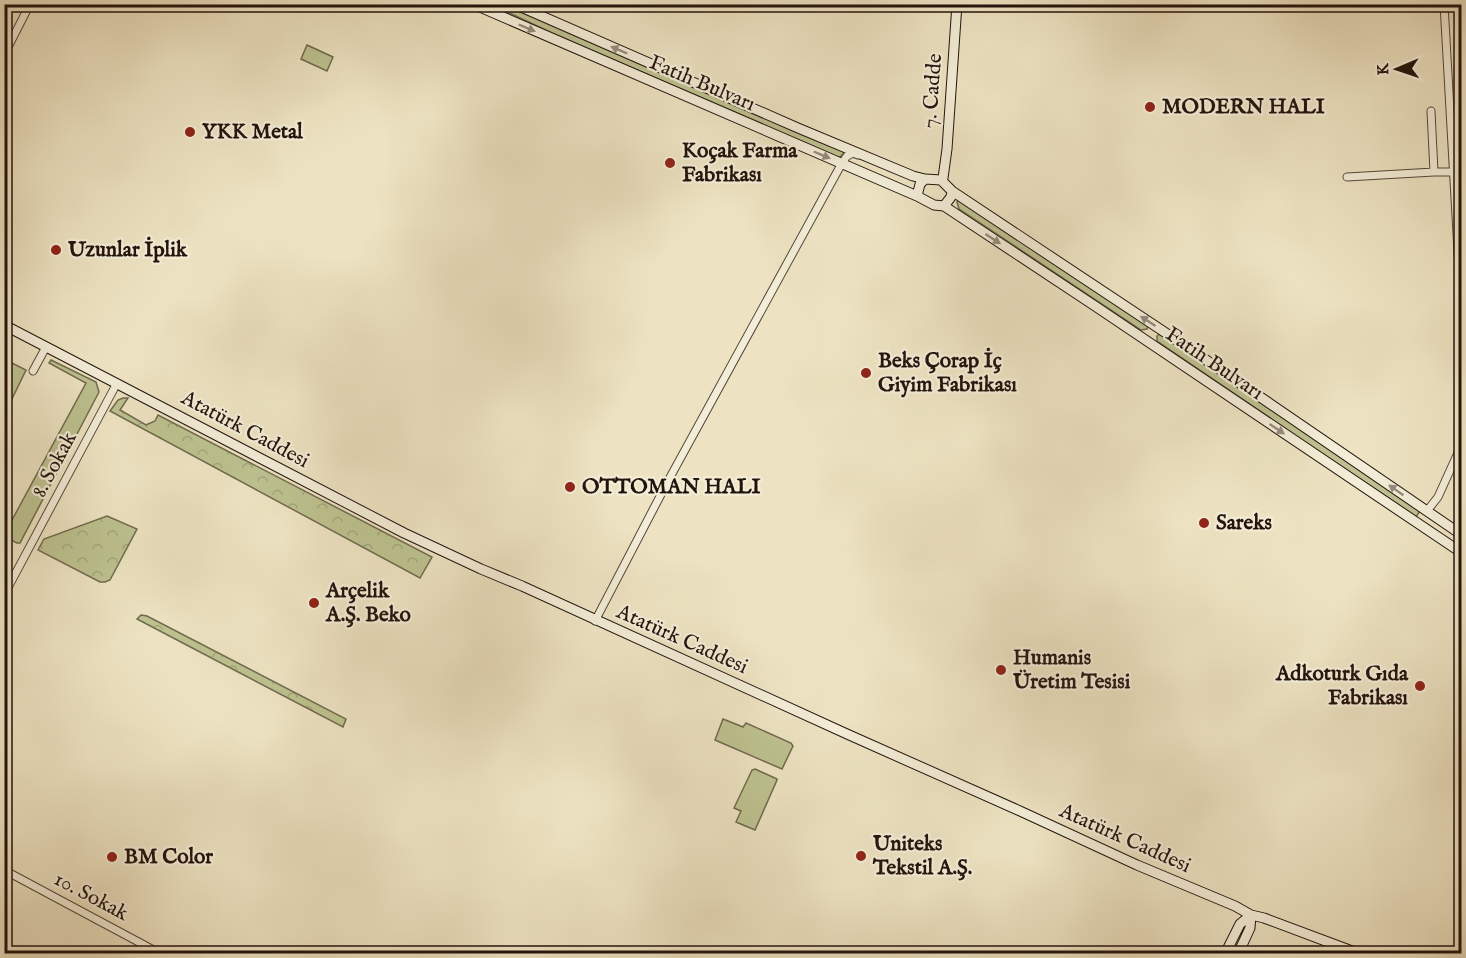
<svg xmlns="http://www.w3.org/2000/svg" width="1466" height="958" font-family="'IM FELL English',serif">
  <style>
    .grass { fill: #bdc290; stroke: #706a4e; stroke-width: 1.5 }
    .forest { fill: url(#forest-crowns); stroke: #706a4e; stroke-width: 1.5 }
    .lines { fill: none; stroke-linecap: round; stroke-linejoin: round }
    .street-casing { stroke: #56473a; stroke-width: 9 }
    .secondary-casing { stroke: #23130d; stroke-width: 11 }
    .street { stroke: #f3edd7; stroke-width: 7 }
    .secondary { stroke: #f3edd7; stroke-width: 9 }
    .oneway { fill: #958b7c }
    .poi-dot { fill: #8f2418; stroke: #f3edd7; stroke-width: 2 }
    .labels { text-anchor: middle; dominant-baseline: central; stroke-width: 4.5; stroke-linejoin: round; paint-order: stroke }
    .street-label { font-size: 21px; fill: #23130d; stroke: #f3edd7 }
    .poi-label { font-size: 21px; font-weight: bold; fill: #23130d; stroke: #f3edd7; text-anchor: start }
  </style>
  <defs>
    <pattern id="forest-crowns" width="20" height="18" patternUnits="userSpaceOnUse" patternTransform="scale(1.5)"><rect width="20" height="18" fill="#bdc290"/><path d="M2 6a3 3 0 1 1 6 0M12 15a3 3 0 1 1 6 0" fill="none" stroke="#a2a67b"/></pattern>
  </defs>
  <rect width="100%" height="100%" fill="#ede3c2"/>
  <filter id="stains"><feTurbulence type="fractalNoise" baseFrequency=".00333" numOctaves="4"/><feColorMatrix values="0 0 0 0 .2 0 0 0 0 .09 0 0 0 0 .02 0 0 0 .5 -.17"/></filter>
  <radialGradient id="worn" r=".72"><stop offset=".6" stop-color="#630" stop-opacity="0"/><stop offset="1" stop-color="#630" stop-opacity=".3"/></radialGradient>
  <!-- grass -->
  <path class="grass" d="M492,5H510L848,152L843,154L839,158L550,32Z
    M307,45L333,57L327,71L301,59Z
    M960,199L1149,325L1147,329L1141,330L959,209L957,202Z
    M1161,333L1420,511L1416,517L1157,341V336Z
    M4,359L26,370L10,403L5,400Z
    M51,360L96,382L99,392L20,543H17L7,538L5,533L86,383L49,363Z
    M723,719L743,727L746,723L791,743L793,746L782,769L715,740Z
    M755,769L777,779V780L755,830L736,822L741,811L734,808L752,770Z"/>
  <!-- forest -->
  <path class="forest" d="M123,398H128L120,410L146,425L155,421L158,415L432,557L420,578L110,411L118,400Z
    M107,516L137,529L110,580L105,582H100L38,550L44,539Z
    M141,615L147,616L346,719L343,727L137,619Z"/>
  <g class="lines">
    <!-- street casing -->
    <g class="street-casing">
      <path id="street" d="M1444,4L1462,322
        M4,55L30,4
        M1431,111L1434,172
        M1347,177L1434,172H1453
        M33,371L46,347
        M1427,511L1438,497L1462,444
        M4,595L117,383
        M595,621L668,481L842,163L847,156L853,153L858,155
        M4,870L161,954"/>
    </g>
    <!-- secondary casing -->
    <g class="secondary-casing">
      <path id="secondary" d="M473,4L917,196
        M514,4L798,128L913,176L925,179
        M925,179L941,180L952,191L951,197L944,206L934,205L917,196L920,184Z
        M941,180L943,178L947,149L957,4
        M952,191L1193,351L1462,535
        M944,206L1095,306L1462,553
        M4,325L404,533L481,569L522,586L847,734L1020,811L1137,865L1235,906L1251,915L1264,918L1360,954
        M1225,954L1240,924L1251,915
        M1238,954L1250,928L1251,915"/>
    </g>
    <!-- street -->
    <use href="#street" class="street"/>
    <!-- secondary -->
    <use href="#secondary" class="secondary"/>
  </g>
  <!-- one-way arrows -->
  <defs><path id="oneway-solid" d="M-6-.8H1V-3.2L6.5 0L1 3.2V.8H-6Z" transform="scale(1.5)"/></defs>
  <g class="oneway">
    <use href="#oneway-solid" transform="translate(527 28) rotate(23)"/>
    <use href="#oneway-solid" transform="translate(619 50) rotate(-157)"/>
    <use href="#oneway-solid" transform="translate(822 155) rotate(23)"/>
    <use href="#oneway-solid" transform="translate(993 239) rotate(33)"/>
    <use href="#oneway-solid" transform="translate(1148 321) rotate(-147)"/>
    <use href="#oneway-solid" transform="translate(1277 429) rotate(34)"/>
    <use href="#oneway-solid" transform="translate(1396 490) rotate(-145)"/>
  </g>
  <!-- markers -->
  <g class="poi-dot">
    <circle cx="1150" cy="107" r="6"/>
    <circle cx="190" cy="132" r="6"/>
    <circle cx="670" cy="163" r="6"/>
    <circle cx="56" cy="250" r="6"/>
    <circle cx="866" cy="373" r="6"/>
    <circle cx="570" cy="487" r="6"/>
    <circle cx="1204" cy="523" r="6"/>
    <circle cx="314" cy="603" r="6"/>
    <circle cx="1001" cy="670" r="6"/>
    <circle cx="1420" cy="686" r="6"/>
    <circle cx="861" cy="856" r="6"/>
    <circle cx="112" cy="857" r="6"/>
  </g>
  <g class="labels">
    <!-- street labels -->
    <g class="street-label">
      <text transform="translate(702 84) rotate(23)">Fatih Bulvarı</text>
      <text transform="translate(933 91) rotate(-86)">7. Cadde</text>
      <text transform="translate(1214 364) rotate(34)">Fatih Bulvarı</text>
      <text transform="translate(245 430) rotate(28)">Atatürk Caddesi</text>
      <text transform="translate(55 465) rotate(-62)">8. Sokak</text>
      <text transform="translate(682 640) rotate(24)">Atatürk Caddesi</text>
      <text transform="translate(1125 839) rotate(24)">Atatürk Caddesi</text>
      <text transform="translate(91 897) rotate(28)">10. Sokak</text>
    </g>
    <!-- poi labels -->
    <g class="poi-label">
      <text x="1162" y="107">MODERN HALI</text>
      <text x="202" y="132">YKK Metal</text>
      <text x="682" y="151">Koçak Farma<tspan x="682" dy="24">Fabrikası</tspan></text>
      <text x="68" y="250">Uzunlar İplik</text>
      <text x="878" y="361">Beks Çorap İç<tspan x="878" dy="24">Giyim Fabrikası</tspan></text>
      <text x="582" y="487">OTTOMAN HALI</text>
      <text x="1216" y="523">Sareks</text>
      <text x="326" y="591">Arçelik<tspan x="326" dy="24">A.Ş. Beko</tspan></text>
      <text x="1013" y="658">Humanis<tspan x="1013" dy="24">Üretim Tesisi</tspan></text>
      <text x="1408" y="674" text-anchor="end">Adkoturk Gıda<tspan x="1408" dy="24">Fabrikası</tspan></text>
      <text x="873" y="844">Uniteks<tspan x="873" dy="24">Tekstil A.Ş.</tspan></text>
      <text x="124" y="857">BM Color</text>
    </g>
  </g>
  <!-- margin -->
  <rect width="1466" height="958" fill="none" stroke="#ede3c2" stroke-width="24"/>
  <rect x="6" y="6" width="1454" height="946" fill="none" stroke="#23130d" stroke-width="3"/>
  <rect x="12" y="12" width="1442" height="934" fill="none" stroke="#23130d" stroke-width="1.5"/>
  <!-- north arrow -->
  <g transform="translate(1397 69) rotate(268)" stroke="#f3edd7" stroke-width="4.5" paint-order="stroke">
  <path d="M0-4.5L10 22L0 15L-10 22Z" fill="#23130d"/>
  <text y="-9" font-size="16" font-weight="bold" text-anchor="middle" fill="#23130d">K</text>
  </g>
  <rect width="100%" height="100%" filter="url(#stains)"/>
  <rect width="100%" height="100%" fill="url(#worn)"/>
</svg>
